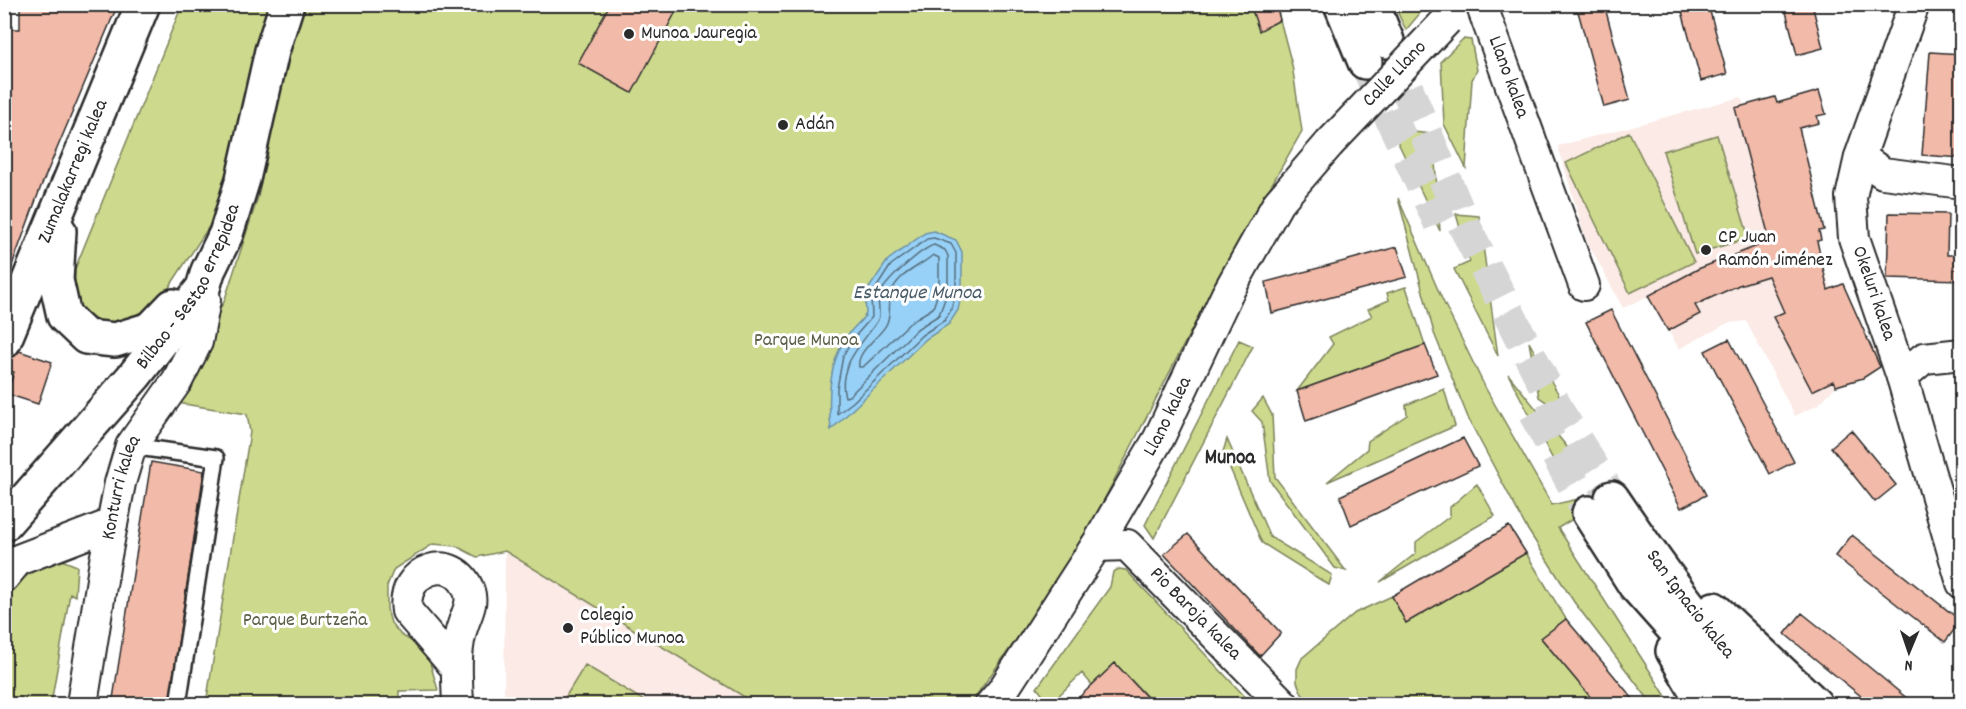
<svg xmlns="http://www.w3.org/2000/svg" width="1966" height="709" font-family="Dekko,sans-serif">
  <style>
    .built { fill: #fbeae5 }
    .green { fill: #cdda8d; stroke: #7c825c; stroke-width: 1.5 }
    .water { fill: #97d1f7; stroke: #6c8fa5; stroke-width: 1.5 }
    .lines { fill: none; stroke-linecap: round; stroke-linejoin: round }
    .shore { stroke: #566d7d; stroke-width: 1.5 }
    .building { fill: #f2baa8; stroke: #2b2b2b; stroke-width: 1.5 }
    .primary-tunnel { stroke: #d5d5d5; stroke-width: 33; stroke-dasharray: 33 16; stroke-linecap: butt }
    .service-casing { stroke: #2b2b2b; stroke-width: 20 }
    .minor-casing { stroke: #2b2b2b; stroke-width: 34 }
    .primary-casing { stroke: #2b2b2b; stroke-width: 38 }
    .service { stroke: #fff; stroke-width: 15 }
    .minor { stroke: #fff; stroke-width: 30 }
    .primary { stroke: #fff; stroke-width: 33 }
    .minor-bridge-casing { stroke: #2b2b2b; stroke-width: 34; stroke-linecap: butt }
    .minor-bridge { stroke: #fff; stroke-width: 30 }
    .poi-dot { fill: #2b2b2b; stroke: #fff; stroke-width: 2 }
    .labels { text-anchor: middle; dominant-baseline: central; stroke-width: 6; stroke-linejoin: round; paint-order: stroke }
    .poi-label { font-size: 20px; fill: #2b2b2b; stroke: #fff; text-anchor: start }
    .street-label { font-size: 20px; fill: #2b2b2b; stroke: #fff }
    .park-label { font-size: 20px; fill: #5c6048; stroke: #fff }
    .water-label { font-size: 21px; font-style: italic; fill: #4b5d68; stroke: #fff }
    .neighbourhood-label { font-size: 21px; font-weight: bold; fill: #2b2b2b; stroke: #fff }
  </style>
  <rect width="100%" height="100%" fill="#fff"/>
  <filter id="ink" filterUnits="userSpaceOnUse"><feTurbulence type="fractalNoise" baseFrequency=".0167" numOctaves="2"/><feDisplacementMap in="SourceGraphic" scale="12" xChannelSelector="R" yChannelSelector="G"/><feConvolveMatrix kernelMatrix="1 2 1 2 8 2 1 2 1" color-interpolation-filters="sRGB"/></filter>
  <g filter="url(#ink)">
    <!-- built -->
    <path class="built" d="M1819,91L1826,114L1818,116L1819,123L1800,128L1824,230L1819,231L1821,240L1817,241L1821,259L1819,260L1832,289L1843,284L1872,348L1877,347L1884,363L1863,378L1836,386L1819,404L1795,416L1746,321L1728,323L1679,349L1648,296L1623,308L1585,237L1558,146L1741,97L1744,106L1775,97L1778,103Z
      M505,551L756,704H504Z"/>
    <!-- green -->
    <path class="green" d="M182,5H268L236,145L212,222L151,315L105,326C76,309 74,301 75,269Z
      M303,5H1276L1292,65L1302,131L1214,286L1089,529L1060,579L970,704H756L505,551L477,557L456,546L433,544L394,569L387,586V609L391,623L401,635L413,642L428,656L438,690L399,691V704H206L250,432L247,414L177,403L192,388L200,366L204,334L224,302L258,197L287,57Z
      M1394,5H1427L1406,30Z
      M1463,39L1471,40L1477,70L1472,80L1466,168L1444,124L1441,61Z
      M1392,130L1433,134L1440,231Z
      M1629,132L1694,262L1630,293L1566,163Z
      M1717,135L1749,238L1695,254L1663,151Z
      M1398,198L1442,299L1486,389L1552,505L1622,489L1558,528L1671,704H1652L1574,602L1526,527L1469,420L1434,333Z
      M1456,214L1479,216L1498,356L1454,269L1470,262Z
      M1406,287L1425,345L1297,391L1333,344L1329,337L1372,316L1368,309L1389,300L1387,293Z
      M1239,340L1253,346L1154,538L1145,525Z
      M1529,342L1573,420L1539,397Z
      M1508,374L1567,447L1558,469Z
      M1444,389L1455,426L1327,482L1367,449L1368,441L1407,415L1406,405Z
      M1263,398L1272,415L1275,477L1346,571L1335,568L1270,481L1262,422L1252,411Z
      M1227,439L1270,537L1332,575L1329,585L1262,543L1223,452Z
      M1477,484L1495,516L1380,582L1416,553V542L1450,516V507Z
      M1526,553L1566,619L1541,638L1597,704H1312L1302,694L1297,682V669L1302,658L1355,613L1392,596L1406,623Z
      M59,559L77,566L75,596L70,593L51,704H5L4,599L19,581L40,567Z
      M1119,569L1126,570L1252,704H1154L1115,663L1092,685L1082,673L1050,704L1037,688L1110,587L1113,572Z
      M585,665L646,702L645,704H561Z"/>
    <!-- water -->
    <path class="water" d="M934,231L956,240L962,252V292L958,310L949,324L926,339L831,430C828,400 828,366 845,339C850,330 860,323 866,314L865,294L888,260L925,233Z"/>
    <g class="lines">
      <!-- shore -->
      <path class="shore" d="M934,238L951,244L956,253V292L952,308L945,320L922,335L853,402L837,414V389L843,356L851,341L872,317L871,296L891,265L927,239Z
        M934,245L945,250L948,256V291L939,315L917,329L849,396L845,397C836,366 864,342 878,320C881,312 877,304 879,296C884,282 921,249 934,245Z
        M933,255L939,258V290L933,308L912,321L863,367H859C856,351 879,338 886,325C895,308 881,297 902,277C911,269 924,263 933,255Z"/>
    </g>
    <!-- building -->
    <path class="building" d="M20,4H118L40,189L7,279H4V192L10,177L4,174V139L12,116L4,113V56L9,29H20Z
      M610,4H680L632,93L578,63Z
      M1250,4H1276L1280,20L1259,31Z
      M1576,4H1604L1630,100L1604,107Z
      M1680,4H1708L1727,74L1701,81Z
      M1784,4H1812L1823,48L1797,55Z
      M1930,52L1962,54V158L1922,155Z
      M1819,91L1826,114L1817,116L1819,123L1799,128L1824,230L1819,231L1821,240L1817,241L1828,290L1843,284L1880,367L1863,378L1836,386L1833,381L1812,391L1773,317L1784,312L1768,276L1739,285L1695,305L1700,314L1668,331L1648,296L1698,269L1770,241L1735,108L1775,97L1777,103Z
      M1889,213L1948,214L1947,255H1962V280L1887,278Z
      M1397,247L1407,277L1272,313L1266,282Z
      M1611,310L1706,495L1681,508L1586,322Z
      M1729,339L1794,462L1770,474L1705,351Z
      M1425,345L1437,374L1306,421L1297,391Z
      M19,351L52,362L38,404L7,394L14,372L4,370V359L15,356Z
      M1851,430L1896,485L1875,502L1831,447Z
      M1463,438L1478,466L1351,525L1340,496Z
      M151,462L204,471L169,705H112Z
      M1509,526L1526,553L1406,623L1392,596Z
      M1188,534L1281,633L1260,656L1164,554Z
      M1852,535L1961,621L1945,642L1835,556Z
      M1802,613L1857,657L1915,705H1872L1809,654L1785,634Z
      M1566,619L1610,671L1638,705H1597L1541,638Z
      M1115,663L1154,705H1071L1092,685Z"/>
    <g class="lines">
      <!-- primary-tunnel -->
      <path class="primary-tunnel" d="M1388,43L1464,225L1560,415L1612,498
        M1367,66L1440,223
        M1534,412L1589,513"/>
      <!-- service casing -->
      <g class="service-casing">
        <path id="service" d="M131,446L216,458L178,704"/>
      </g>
      <!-- minor casing -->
      <g class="minor-casing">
        <g id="minor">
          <path id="s1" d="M1481,4L1584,285"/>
          <path id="s2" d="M1914,4L1860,157L1851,197L1854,238L1902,377L1962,583"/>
          <path d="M1860,157L1883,173L1962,183"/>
          <path d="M1902,377L1924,358L1962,354"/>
          <path id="s3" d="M1096,546L1127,545L1283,704"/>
          <path d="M4,577L18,560L112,524"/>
          <path d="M456,668L407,611C400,568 455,551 469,591C473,602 468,611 464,622C454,648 457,677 458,704"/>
          <path id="s4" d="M82,704L105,561L120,483L131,446L177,381L197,342L205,300L203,288"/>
          <path id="s5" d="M991,704L1003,690L1096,546L1159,438L1227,294L1278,203L1329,144"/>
        </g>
      </g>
      <!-- primary casing -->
      <g class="primary-casing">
        <g id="primary">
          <path d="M1341,4L1365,62"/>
          <path d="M1372,4L1387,41"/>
          <path d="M59,231L56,280L64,316L86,337L115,340L151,329L173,306"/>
          <path id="s6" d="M4,341L143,4"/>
          <path id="s7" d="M1612,498C1662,572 1712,641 1774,704"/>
          <path d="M1589,513L1635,585L1741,704"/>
          <path id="s8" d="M4,524L135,375L203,288L208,271L226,234L243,179L272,51L287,4"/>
          <path d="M1714,609L1815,704"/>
          <path d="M1673,651L1697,692L1709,704"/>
        </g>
      </g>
      <!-- service -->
      <use href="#service" class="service"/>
      <!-- minor -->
      <use href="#minor" class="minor"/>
      <!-- primary -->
      <use href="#primary" class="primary"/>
      <!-- minor-bridge casing -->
      <g class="minor-bridge-casing">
        <g id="minor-bridge">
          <path id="s9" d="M1329,144L1447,20"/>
        </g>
      </g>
      <!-- minor-bridge -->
      <use href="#minor-bridge" class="minor-bridge"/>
    </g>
  </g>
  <!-- markers -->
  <g class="poi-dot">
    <circle cx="629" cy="34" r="6"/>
    <circle cx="783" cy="125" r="6"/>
    <circle cx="1706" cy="250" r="6"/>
    <circle cx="568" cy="628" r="6"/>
  </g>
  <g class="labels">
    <!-- poi labels -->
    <g class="poi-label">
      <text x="641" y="34">Munoa Jauregia</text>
      <text x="795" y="125">Adán</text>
      <text x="1718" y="238">CP Juan<tspan x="1718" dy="23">Ramón Jiménez</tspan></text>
      <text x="580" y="616">Colegio<tspan x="580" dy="23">Público Munoa</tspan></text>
    </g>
    <!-- street labels -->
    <g class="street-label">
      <text stroke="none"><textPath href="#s9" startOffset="96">Calle Llano</textPath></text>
      <text stroke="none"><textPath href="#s1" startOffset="78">Llano kalea</textPath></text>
      <text stroke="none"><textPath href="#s6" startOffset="183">Zumalakarregi kalea</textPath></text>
      <text stroke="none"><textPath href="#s8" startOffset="303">Bilbao - Sestao errepidea</textPath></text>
      <text stroke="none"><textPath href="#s2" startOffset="303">Okeluri kalea</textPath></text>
      <text stroke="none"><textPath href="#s5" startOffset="338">Llano kalea</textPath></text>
      <text stroke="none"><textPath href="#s4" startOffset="220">Konturri kalea</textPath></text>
      <text stroke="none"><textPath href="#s7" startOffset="132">San Ignacio kalea</textPath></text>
      <text stroke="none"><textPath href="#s3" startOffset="128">Pio Baroja kalea</textPath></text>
    </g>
    <!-- park labels -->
    <g class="park-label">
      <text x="806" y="341">Parque Munoa</text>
      <text x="305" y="621">Parque Burtzeña</text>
    </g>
    <!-- water labels -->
    <g class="water-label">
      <text x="917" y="294">Estanque Munoa</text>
    </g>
    <!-- neighbourhood labels -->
    <g class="neighbourhood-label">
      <text x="1230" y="459">Munoa</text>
    </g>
  </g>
  <!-- margin -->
  <rect width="1966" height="709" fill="none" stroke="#fff" stroke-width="24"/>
  <rect x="12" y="12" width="1942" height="685" fill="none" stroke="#2b2b2b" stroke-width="2" filter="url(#ink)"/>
  <!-- north arrow -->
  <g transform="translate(1909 652) rotate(182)" stroke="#ffffff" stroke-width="4.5" paint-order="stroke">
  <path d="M0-4.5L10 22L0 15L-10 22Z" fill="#2b2b2b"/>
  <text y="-9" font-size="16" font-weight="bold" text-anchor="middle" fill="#2b2b2b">N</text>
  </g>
</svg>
